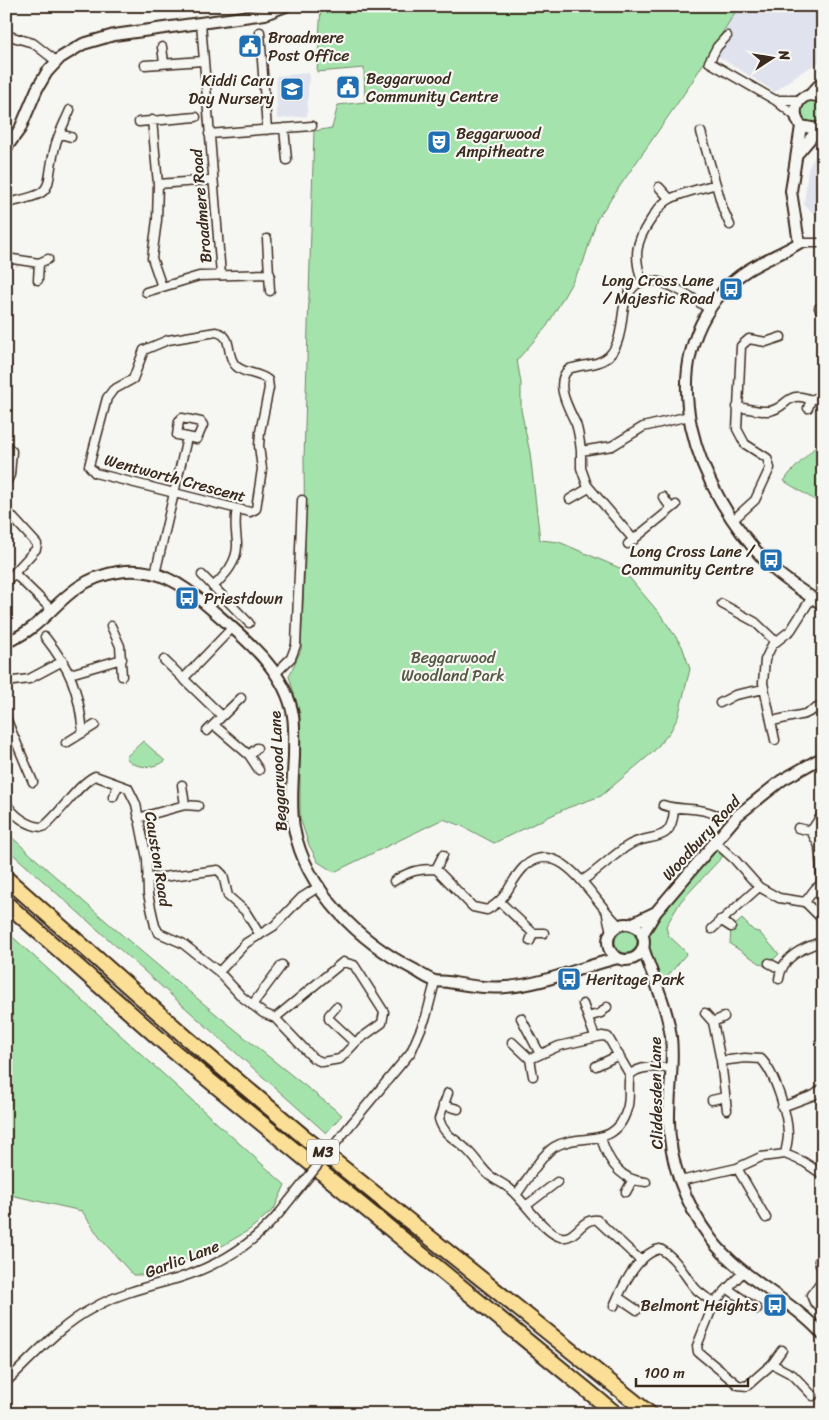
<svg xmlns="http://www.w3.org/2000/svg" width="829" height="1420" font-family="Sriracha,sans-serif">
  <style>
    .built { fill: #e0e2ee }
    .green { fill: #a4e4ac; stroke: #708765 }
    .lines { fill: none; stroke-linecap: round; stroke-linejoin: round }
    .minor-casing { stroke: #3b2a1e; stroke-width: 11 }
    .tertiary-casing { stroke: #3b2a1e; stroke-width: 14 }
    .motorway-casing { stroke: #3b2a1e; stroke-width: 18 }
    .minor { stroke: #f6f6f2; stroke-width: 8 }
    .tertiary { stroke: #f6f6f2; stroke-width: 10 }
    .motorway { stroke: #fbdf96; stroke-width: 14 }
    .minor-bridge-casing { stroke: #3b2a1e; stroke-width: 11; stroke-linecap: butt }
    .minor-bridge { stroke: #f6f6f2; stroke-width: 8 }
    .labels { text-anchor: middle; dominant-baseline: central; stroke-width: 4.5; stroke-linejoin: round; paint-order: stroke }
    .shield { fill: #f6f6f2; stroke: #73675e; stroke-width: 1 }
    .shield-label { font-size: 15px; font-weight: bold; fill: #3b2a1e }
    .poi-label { font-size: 16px; fill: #3b2a1e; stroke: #f6f6f2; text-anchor: start }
    .street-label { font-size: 16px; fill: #3b2a1e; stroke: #f6f6f2 }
    .park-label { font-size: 16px; fill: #555842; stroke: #f6f6f2 }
  </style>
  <rect width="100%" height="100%" fill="#f6f6f2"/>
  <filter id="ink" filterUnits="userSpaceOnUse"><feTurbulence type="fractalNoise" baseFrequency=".02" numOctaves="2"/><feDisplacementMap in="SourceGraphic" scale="10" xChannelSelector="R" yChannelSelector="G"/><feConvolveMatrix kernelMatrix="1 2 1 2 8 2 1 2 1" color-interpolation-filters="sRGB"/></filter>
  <g filter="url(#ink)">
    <!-- built -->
    <path class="built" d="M739,6H823V60L795,76L775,92L718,56L725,30Z
      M309,73L307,116L277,119L276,76Z
      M823,142V221L804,205L808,169Z"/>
    <!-- green -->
    <path class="green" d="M321,6H739L690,85L597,219L583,263L547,326L517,360L521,383V410L530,453L540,540L559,542L622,569L660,614L682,646L690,669L678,717L670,732L653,752L601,796L567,808L494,843L462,826L443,819L334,872L318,862L309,845L300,818V714L289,676L301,650L305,559L304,459L314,131L332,128L338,105L365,102L364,68L317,72Z
      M800 112a12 12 0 1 1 24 0a12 12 0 1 1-24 0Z
      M823,439V505L784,481L790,473Z
      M143,741L165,761C154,769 133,769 126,757Z
      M6,832C114,931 227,1025 342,1115L326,1133L6,848Z
      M714,849L723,856L681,901L666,926L668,935L687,953L662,983C654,968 646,948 650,931C656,909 698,868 714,849Z
      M742,919L754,931L759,932L779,954L766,967L730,944L731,929Z
      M615 942a11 11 0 1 1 22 0a11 11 0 1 1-22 0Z
      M6,931L285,1185L274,1209L249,1230L212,1252L145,1275H133L100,1238L82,1211L6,1194Z"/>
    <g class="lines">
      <!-- minor casing -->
      <g class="minor-casing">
        <path id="minor" d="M201,23L221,275
          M260,32L267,130
          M6,35L33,43L56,61
          M727,36L717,47L709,62L775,100L795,116
          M162,47L164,63
          M145,65L203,61
          M775,100H799
          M152,120L158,184L157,220L152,258L162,287
          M139,122L196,117
          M284,128L287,160
          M701,132L723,209L730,225
          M60,134L71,137
          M209,134L312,126
          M158,184L212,180
          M659,187L670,199
          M6,203C59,193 44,190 55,147C58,134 65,122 70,110
          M267,239L270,291
          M799,243H823
          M6,258L39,263
          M38,280L39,263L48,259
          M642,282C634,257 635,242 650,221C655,213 660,205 668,200C682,192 701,189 716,184
          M146,292L199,276L270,274
          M819,308H823
          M216,332C234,336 225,353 235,365C243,374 258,372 268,380L269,388L260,432L259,446L262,469L256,509L250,512L95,473L89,466L107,398L113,390L133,379L144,350L168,340Z
          M6,369L7,368
          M737,407C747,408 758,412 769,411C787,409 787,389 811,400
          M808,408L811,400L823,395
          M689,416L643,427L612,446L581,451C580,442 579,433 576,424C569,409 553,383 569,369C582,364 599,366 609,356C620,345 621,326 623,312C632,254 682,291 709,309
          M182,418L201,422L203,425L197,439L177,435L179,421Z
          M6,446L12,451L10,475L6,483
          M581,451V468L587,485L634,540
          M663,497L671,508
          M570,499L589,488
          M6,510L37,544L36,549L6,582
          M733,520L755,500L770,468L767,458L745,444L737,429L741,346L749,339L766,342L781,337
          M628,544L676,505
          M14,573L51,609
          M155,574L187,438
          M202,575L249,623
          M213,587C225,575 238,562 237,543C236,530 234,522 237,509
          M722,604L755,622L776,642
          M111,626L120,646L122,676
          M45,637C71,670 79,691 83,733
          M164,660L222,716
          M276,673L291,658L296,645L302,500
          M70,674L122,659
          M183,679L232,628
          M6,682L29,679L63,661
          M720,703L735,695L764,689
          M6,718L33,782
          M772,721L805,714L823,705
          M214,725L249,755L259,770
          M207,731L241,698
          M775,740L763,683L765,660L772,645L791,630L812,597
          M66,743L95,725
          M249,755L257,748
          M182,785L185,805
          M113,797L118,786
          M6,803C13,815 29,827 43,827C60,814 78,784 95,776L128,788L136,804L147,859L148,894L155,926L159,933L182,943L219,972L242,997L263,1013L275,1018L313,1058L322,1062L340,1059L357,1041L382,1023L384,1012L354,965L343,962L275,1018
          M663,805C680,811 697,806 714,814
          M138,818L185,805L198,806
          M798,828L811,831L821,816
          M811,831L819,846L822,883
          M714,841L735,860L759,887L779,898L805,902L823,920
          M436,869L473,907L487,910C510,897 508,883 524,867C561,832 596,906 619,925
          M147,879L218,870L223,875L228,896L245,911L260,935
          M583,880C599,870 614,854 629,845C651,832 672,846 674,809
          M394,881C409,871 418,869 436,869L443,855
          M500,902L533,933
          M805,902L815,889L823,883
          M607,915L611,932
          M720,920L731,927
          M712,929L759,887
          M530,941L533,933H544
          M769,963L780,969
          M219,972L246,943L274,926L301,898L320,886
          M779,979C782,956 803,948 823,941
          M583,1004L595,1037
          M252,1005L282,965
          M336,1007L329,1015V1019L355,1043
          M705,1013L713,1022L724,1017
          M588,1017L601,1013L607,1007
          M521,1018L540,1054
          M713,1022L721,1061L727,1110
          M512,1042L530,1059L533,1076
          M530,1059L559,1046L602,1036L608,1037L630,1075
          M721,1061L745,1058L761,1059C775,1073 788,1115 788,1135C788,1141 786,1148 785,1154
          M596,1066L619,1055
          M630,1075C639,1065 659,1067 672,1068
          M448,1093L439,1119C444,1136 455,1138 466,1149C475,1157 481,1168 489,1175C496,1181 505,1184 511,1190C524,1201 545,1234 561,1237C576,1240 582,1217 597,1220L641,1261
          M712,1100L725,1097
          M443,1105L458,1109
          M782,1107L814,1095L823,1088
          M352,1123L411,1052L426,1017L435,982
          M601,1138C608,1161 620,1181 646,1182
          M737,1168L766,1218
          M680,1181L737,1168L761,1157L785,1154L804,1162L823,1175
          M626,1192L632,1181
          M516,1195C526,1182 541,1155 554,1147C581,1131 615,1151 627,1109C631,1097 627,1086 630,1075
          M527,1205L557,1182
          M823,1257L819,1261L823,1274
          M743,1272L714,1303L697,1346L698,1352L738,1385L747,1386L772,1364L793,1375L813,1396
          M823,1279L811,1295L814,1302L823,1309
          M728,1289L757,1309
          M618,1297L637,1310
          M614,1306C622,1287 638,1253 660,1249C676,1257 684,1275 695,1288C700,1294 708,1298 714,1303
          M772,1364L782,1350
          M6,1382C34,1356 59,1326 93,1308C119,1293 150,1286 179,1278C224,1264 261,1239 289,1201"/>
      </g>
      <!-- tertiary casing -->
      <g class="tertiary-casing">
        <path id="tertiary" d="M810,95L823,81
          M801,126L791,191L799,243C776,257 751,264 731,283C646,366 698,491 768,564C784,580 804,592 823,605
          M817,129L801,126C787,109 803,86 823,99
          M6,148L20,129L37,89L47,72L60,58L83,44L114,35L265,14L286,6
          M799,152L820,127
          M6,642C53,625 60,581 118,572C156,566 183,584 210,608C243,637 286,670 293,716C295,729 294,743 294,756C293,780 290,804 294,828C306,891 360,942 415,970C421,974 428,979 435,981C438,982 444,981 448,982C467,985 486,989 506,987C546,984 580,967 618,958
          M631,924L656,912
          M608 942a18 18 0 1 1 36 0a18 18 0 1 1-36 0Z
          M642,935L656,912L738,815L782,780L823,757
          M643,947C652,977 667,1004 671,1037C674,1063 669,1089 669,1116C668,1160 685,1204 711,1239C741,1279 790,1298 823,1335"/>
      </g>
      <!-- motorway casing -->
      <g class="motorway-casing">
        <path id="motorway" d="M6,878L188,1039L303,1136L650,1414
          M6,903L171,1049L616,1414"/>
      </g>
      <!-- minor -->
      <use href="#minor" class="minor"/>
      <!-- tertiary -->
      <use href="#tertiary" class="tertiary"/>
      <!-- motorway -->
      <use href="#motorway" class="motorway"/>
      <!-- minor-bridge casing -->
      <g class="minor-bridge-casing">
        <path id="minor-bridge" d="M289,1201L352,1123"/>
      </g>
      <!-- minor-bridge -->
      <use href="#minor-bridge" class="minor-bridge"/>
    </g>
  </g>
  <!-- icons -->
  <defs>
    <g id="civic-square" transform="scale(1.25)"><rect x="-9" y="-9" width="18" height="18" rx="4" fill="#1f6fb2" stroke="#f6f6f2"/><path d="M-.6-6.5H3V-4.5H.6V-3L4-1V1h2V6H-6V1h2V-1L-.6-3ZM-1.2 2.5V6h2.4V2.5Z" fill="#fff"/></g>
    <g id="school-square" transform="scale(1.25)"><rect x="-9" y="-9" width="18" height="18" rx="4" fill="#1f6fb2" stroke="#f6f6f2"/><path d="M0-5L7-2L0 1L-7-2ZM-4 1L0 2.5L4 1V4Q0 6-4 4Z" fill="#fff"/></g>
    <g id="theatre-square" transform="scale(1.25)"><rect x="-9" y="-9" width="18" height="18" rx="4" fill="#1f6fb2" stroke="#f6f6f2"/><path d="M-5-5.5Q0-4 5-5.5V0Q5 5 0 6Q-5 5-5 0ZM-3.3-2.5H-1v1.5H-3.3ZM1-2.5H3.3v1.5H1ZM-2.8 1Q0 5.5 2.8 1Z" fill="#fff"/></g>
    <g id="bus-square" transform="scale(1.25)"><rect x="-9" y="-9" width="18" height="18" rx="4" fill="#1f6fb2" stroke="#f6f6f2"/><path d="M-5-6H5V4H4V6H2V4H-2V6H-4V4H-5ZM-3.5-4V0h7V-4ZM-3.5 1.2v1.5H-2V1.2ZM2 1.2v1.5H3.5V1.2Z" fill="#fff"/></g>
  </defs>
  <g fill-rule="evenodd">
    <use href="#civic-square" x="250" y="46"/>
    <use href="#civic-square" x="348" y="87"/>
    <use href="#school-square" x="292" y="89"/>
    <use href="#theatre-square" x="439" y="142"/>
    <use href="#bus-square" x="731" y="289"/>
    <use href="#bus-square" x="771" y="560"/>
    <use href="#bus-square" x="187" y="598"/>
    <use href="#bus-square" x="569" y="979"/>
    <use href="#bus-square" x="775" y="1305"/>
  </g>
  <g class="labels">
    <!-- shield labels -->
    <rect class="shield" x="307" y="1139.5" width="32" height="25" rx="4"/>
    <g class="shield-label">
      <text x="323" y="1152">M3</text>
    </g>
    <!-- poi labels -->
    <g class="poi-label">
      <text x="268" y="37">Broadmere<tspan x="268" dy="18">Post Office</tspan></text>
      <text x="366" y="78">Beggarwood<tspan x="366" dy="18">Community Centre</tspan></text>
      <text x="274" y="80" text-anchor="end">Kiddi Caru<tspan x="274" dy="18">Day Nursery</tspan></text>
      <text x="456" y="133">Beggarwood<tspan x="456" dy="18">Ampitheatre</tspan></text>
      <text x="714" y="280" text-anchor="end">Long Cross Lane<tspan x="714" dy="18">/ Majestic Road</tspan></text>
      <text x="754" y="551" text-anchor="end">Long Cross Lane /<tspan x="754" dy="18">Community Centre</tspan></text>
      <text x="204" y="598">Priestdown</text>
      <text x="586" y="979">Heritage Park</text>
      <text x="758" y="1305" text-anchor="end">Belmont Heights</text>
    </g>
    <!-- street labels -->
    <g class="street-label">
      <text transform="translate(201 206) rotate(-95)">Broadmere Road</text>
      <text transform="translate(175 478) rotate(15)">Wentworth Crescent</text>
      <text transform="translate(278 771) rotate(-93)">Beggarwood Lane</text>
      <text transform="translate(701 838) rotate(-48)">Woodbury Road</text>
      <text transform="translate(158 859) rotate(81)">Causton Road</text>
      <text transform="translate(656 1093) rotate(-91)">Cliddesden Lane</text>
      <text transform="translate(182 1259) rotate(-21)">Garlic Lane</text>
    </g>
    <!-- park labels -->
    <g class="park-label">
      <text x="453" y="657">Beggarwood<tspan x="453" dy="18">Woodland Park</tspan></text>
    </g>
  </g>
  <!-- margin -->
  <rect width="829" height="1420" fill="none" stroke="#f6f6f2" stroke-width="25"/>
  <rect x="12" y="12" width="804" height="1395" fill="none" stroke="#3b2a1e" stroke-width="2" filter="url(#ink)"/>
  <!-- north arrow -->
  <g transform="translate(772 58) rotate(78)" stroke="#f6f6f2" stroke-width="4" paint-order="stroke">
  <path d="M0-4L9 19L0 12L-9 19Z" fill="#3b2a1e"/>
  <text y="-8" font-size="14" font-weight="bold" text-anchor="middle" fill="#3b2a1e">N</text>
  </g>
  <!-- scale -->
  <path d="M636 1378v8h112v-8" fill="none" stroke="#3b2a1e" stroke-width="2.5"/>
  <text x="644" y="1378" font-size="15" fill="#3b2a1e" stroke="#f6f6f2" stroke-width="4" paint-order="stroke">100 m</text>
</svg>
